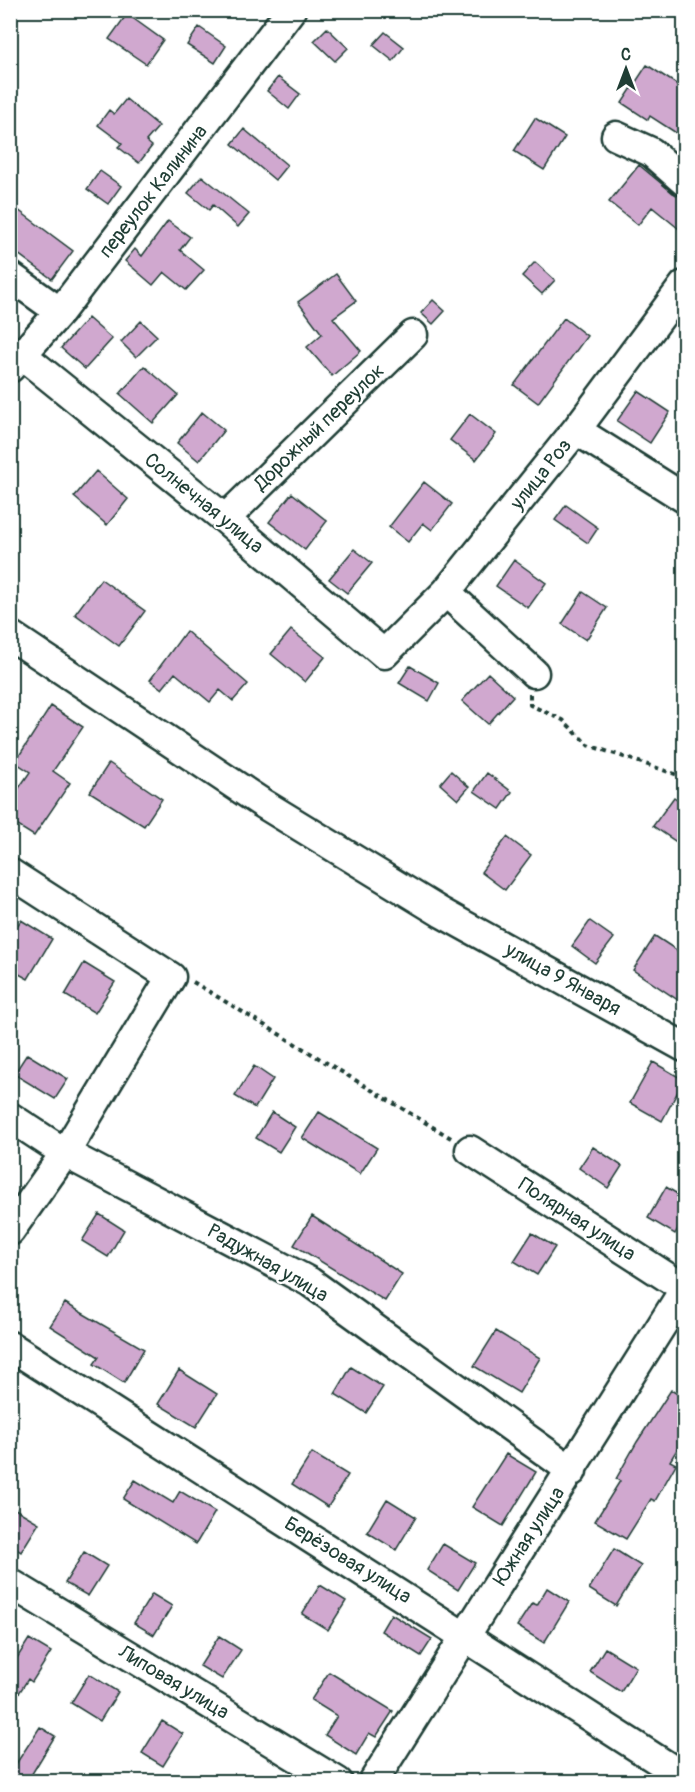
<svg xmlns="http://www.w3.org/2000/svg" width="695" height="1792" font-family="Pangolin,sans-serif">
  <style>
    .building { fill: #d0a8cf; stroke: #1f3d34; stroke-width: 1.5 }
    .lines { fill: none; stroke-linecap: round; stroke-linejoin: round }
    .minor-casing { stroke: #1f3d34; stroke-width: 33 }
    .path { stroke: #1f3d34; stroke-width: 4; stroke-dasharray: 4.5 4.5; stroke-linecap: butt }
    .minor { stroke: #fff; stroke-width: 28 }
    .labels { text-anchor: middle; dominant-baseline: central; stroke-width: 4.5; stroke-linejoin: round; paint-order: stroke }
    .street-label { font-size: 20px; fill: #1f3d34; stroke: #fff }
  </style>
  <rect width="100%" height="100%" fill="#fff"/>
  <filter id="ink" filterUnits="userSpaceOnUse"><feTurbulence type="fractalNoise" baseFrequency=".0167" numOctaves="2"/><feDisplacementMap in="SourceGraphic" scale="12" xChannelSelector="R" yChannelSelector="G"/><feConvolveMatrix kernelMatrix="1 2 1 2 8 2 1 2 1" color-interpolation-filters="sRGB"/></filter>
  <g filter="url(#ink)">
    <!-- building -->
    <path class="building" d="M127,14L163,40L146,64L109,39Z
      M199,27L226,46L215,63L187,45Z
      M327,28L348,48L335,61L314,41Z
      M385,32L404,47L393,61L373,45Z
      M647,65L684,89V138L650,116L648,120L622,103Z
      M278,77L300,94L289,109L267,91Z
      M126,99L159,126L146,141L152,146L139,163L118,147L122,143L98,125L109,110L114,114Z
      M535,118L565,137L544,170L514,151Z
      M244,129L287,165L275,180L232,144Z
      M639,165L673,193L684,197V233L652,207L638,225L609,202Z
      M100,171L121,186L108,204L87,189Z
      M202,176L249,214L238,227L213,205L209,210L188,193Z
      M10,204L73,251L52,279L10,248Z
      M168,221L190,237L180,250L204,270L186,290L164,272L153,285L125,261L135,249L142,256Z
      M535,262L555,280L542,294L522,276Z
      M336,274L356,301L333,318L361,351L332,376L307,347L322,334L298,302Z
      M433,300L445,311L433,324L421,313Z
      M88,318L112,339L85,369L61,348Z
      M564,318L587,336L538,403L514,385Z
      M141,321L157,336L136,357L121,342Z
      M144,366L178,395L153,423L120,394Z
      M638,391L670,412L650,443L617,421Z
      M202,412L224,430L199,461L177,443Z
      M470,414L496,434L476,460L450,440Z
      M96,471L128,499L107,525L74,497Z
      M424,482L452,504L432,530L423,523L408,542L389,527Z
      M292,493L327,521L305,550L269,522Z
      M566,505L598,528L588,543L555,520Z
      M354,549L372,563L347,593L329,579Z
      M514,560L546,583L528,608L496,586Z
      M101,579L145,611L119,646L75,614Z
      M583,592L607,608L586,640L562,624Z
      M291,630L325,657L305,682L271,654Z
      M186,631L248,684L233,701L220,690L210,702L175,673L162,689L150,680Z
      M410,666L439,683L429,701L399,683Z
      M488,673L513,696L488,724L462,701Z
      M51,706L83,727L53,771L70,783L34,836L10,821V801L30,772L15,762Z
      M109,763L162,799L144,826L90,792Z
      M451,771L469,787L458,800L440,784Z
      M487,773L512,792L500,809L474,791Z
      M674,797L684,804V847L653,826Z
      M507,837L531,855L505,890L481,872Z
      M21,920L52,939L28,979L10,969V937Z
      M590,921L614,938L595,963L572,946Z
      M655,936L684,955V1004L633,970Z
      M84,963L115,982L95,1013L65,995Z
      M27,1054L68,1079L55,1099L14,1074Z
      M653,1062L684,1080L662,1121L630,1103Z
      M254,1066L273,1079L255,1108L235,1096Z
      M272,1112L295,1127L279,1152L256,1138Z
      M319,1112L377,1148L360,1174L302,1138Z
      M593,1147L622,1166L608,1188L579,1168Z
      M666,1187L684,1198V1217L675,1234L648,1218Z
      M99,1214L124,1230L108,1257L82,1241Z
      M312,1216L402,1274L385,1301L294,1245Z
      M532,1233L555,1247L537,1275L514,1261Z
      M65,1303L144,1349L124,1383L94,1364L99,1357L50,1326Z
      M496,1331L540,1358L519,1393L474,1366Z
      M351,1367L383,1387L366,1413L335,1394Z
      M179,1370L217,1394L196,1427L158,1404Z
      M671,1390L684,1398V1438L670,1461L676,1464L655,1501L651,1499L626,1539L595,1521L620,1481L616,1479L637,1442Z
      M312,1453L348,1475L328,1507L292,1484Z
      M506,1454L536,1472L503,1526L472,1507Z
      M135,1480L173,1503L180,1491L215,1512L196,1544L123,1499Z
      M387,1499L416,1517L396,1550L367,1532Z
      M10,1506L39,1523L21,1552L10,1545Z
      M443,1544L475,1563L458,1590L427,1570Z
      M614,1549L641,1566L616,1606L589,1589Z
      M84,1552L107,1566L88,1596L65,1583Z
      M320,1585L346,1601L328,1630L302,1614Z
      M547,1588L569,1602L544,1643L517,1626L532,1603L537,1605Z
      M152,1594L172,1606L154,1635L134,1623Z
      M391,1614L432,1639L421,1656L381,1631Z
      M219,1636L241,1650L222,1679L200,1666Z
      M29,1639L51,1652L32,1682L28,1679L10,1707V1669Z
      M605,1648L636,1667L621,1692L590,1672Z
      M329,1672L393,1711L376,1737L369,1733L356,1755L325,1735L337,1716L311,1700Z
      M89,1674L118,1692L100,1721L71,1703Z
      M162,1721L183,1734L163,1766L142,1753Z
      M40,1727L55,1736L27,1782H10V1773Z"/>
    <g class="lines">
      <!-- minor casing -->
      <g class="minor-casing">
        <path id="minor" d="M616,136L651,152L684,181
          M10,276L60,312
          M22,355L225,519L384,654L446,592L576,430L684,285
          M10,368L60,312L291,10
          M576,430L684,498
          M225,519L413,335
          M446,592L534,673
          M10,635L262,803L442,913L684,1047
          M10,873L171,977L65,1153L10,1231
          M10,1117L65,1153L310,1282L572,1471
          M470,1150L684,1288
          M10,1346L684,1777
          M10,1583L338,1782
          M373,1782L684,1290"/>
      </g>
      <!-- path -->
      <path class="path" d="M530,694V705L563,720L588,745L684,777
        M193,982L451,1138"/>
      <!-- minor -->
      <use href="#minor" class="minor"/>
    </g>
  </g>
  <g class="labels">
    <!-- street labels -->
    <g class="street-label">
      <text transform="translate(153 191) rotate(-52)">переулок Калинина</text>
      <text transform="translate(319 427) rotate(-44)">Дорожный переулок</text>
      <text transform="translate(541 474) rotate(-51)">улица Роз</text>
      <text transform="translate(204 503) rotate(39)">Солнечная улица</text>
      <text transform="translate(563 979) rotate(29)">улица 9 Января</text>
      <text transform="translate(577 1219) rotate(33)">Полярная улица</text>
      <text transform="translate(268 1263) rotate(30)">Радужная улица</text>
      <text transform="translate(529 1536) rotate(-57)">Южная улица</text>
      <text transform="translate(348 1560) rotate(32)">Берёзовая улица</text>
      <text transform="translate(174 1682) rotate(31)">Липовая улица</text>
    </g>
  </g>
  <!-- margin -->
  <rect width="695" height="1792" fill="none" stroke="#fff" stroke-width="36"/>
  <rect x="18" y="18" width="659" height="1756" fill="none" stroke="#1f3d34" stroke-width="2" filter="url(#ink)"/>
  <!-- north arrow -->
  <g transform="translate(626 69)" stroke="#ffffff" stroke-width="4.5" paint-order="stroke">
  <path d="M0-4.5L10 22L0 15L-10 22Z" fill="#1f3d34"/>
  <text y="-9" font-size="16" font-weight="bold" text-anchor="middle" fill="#1f3d34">С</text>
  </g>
</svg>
